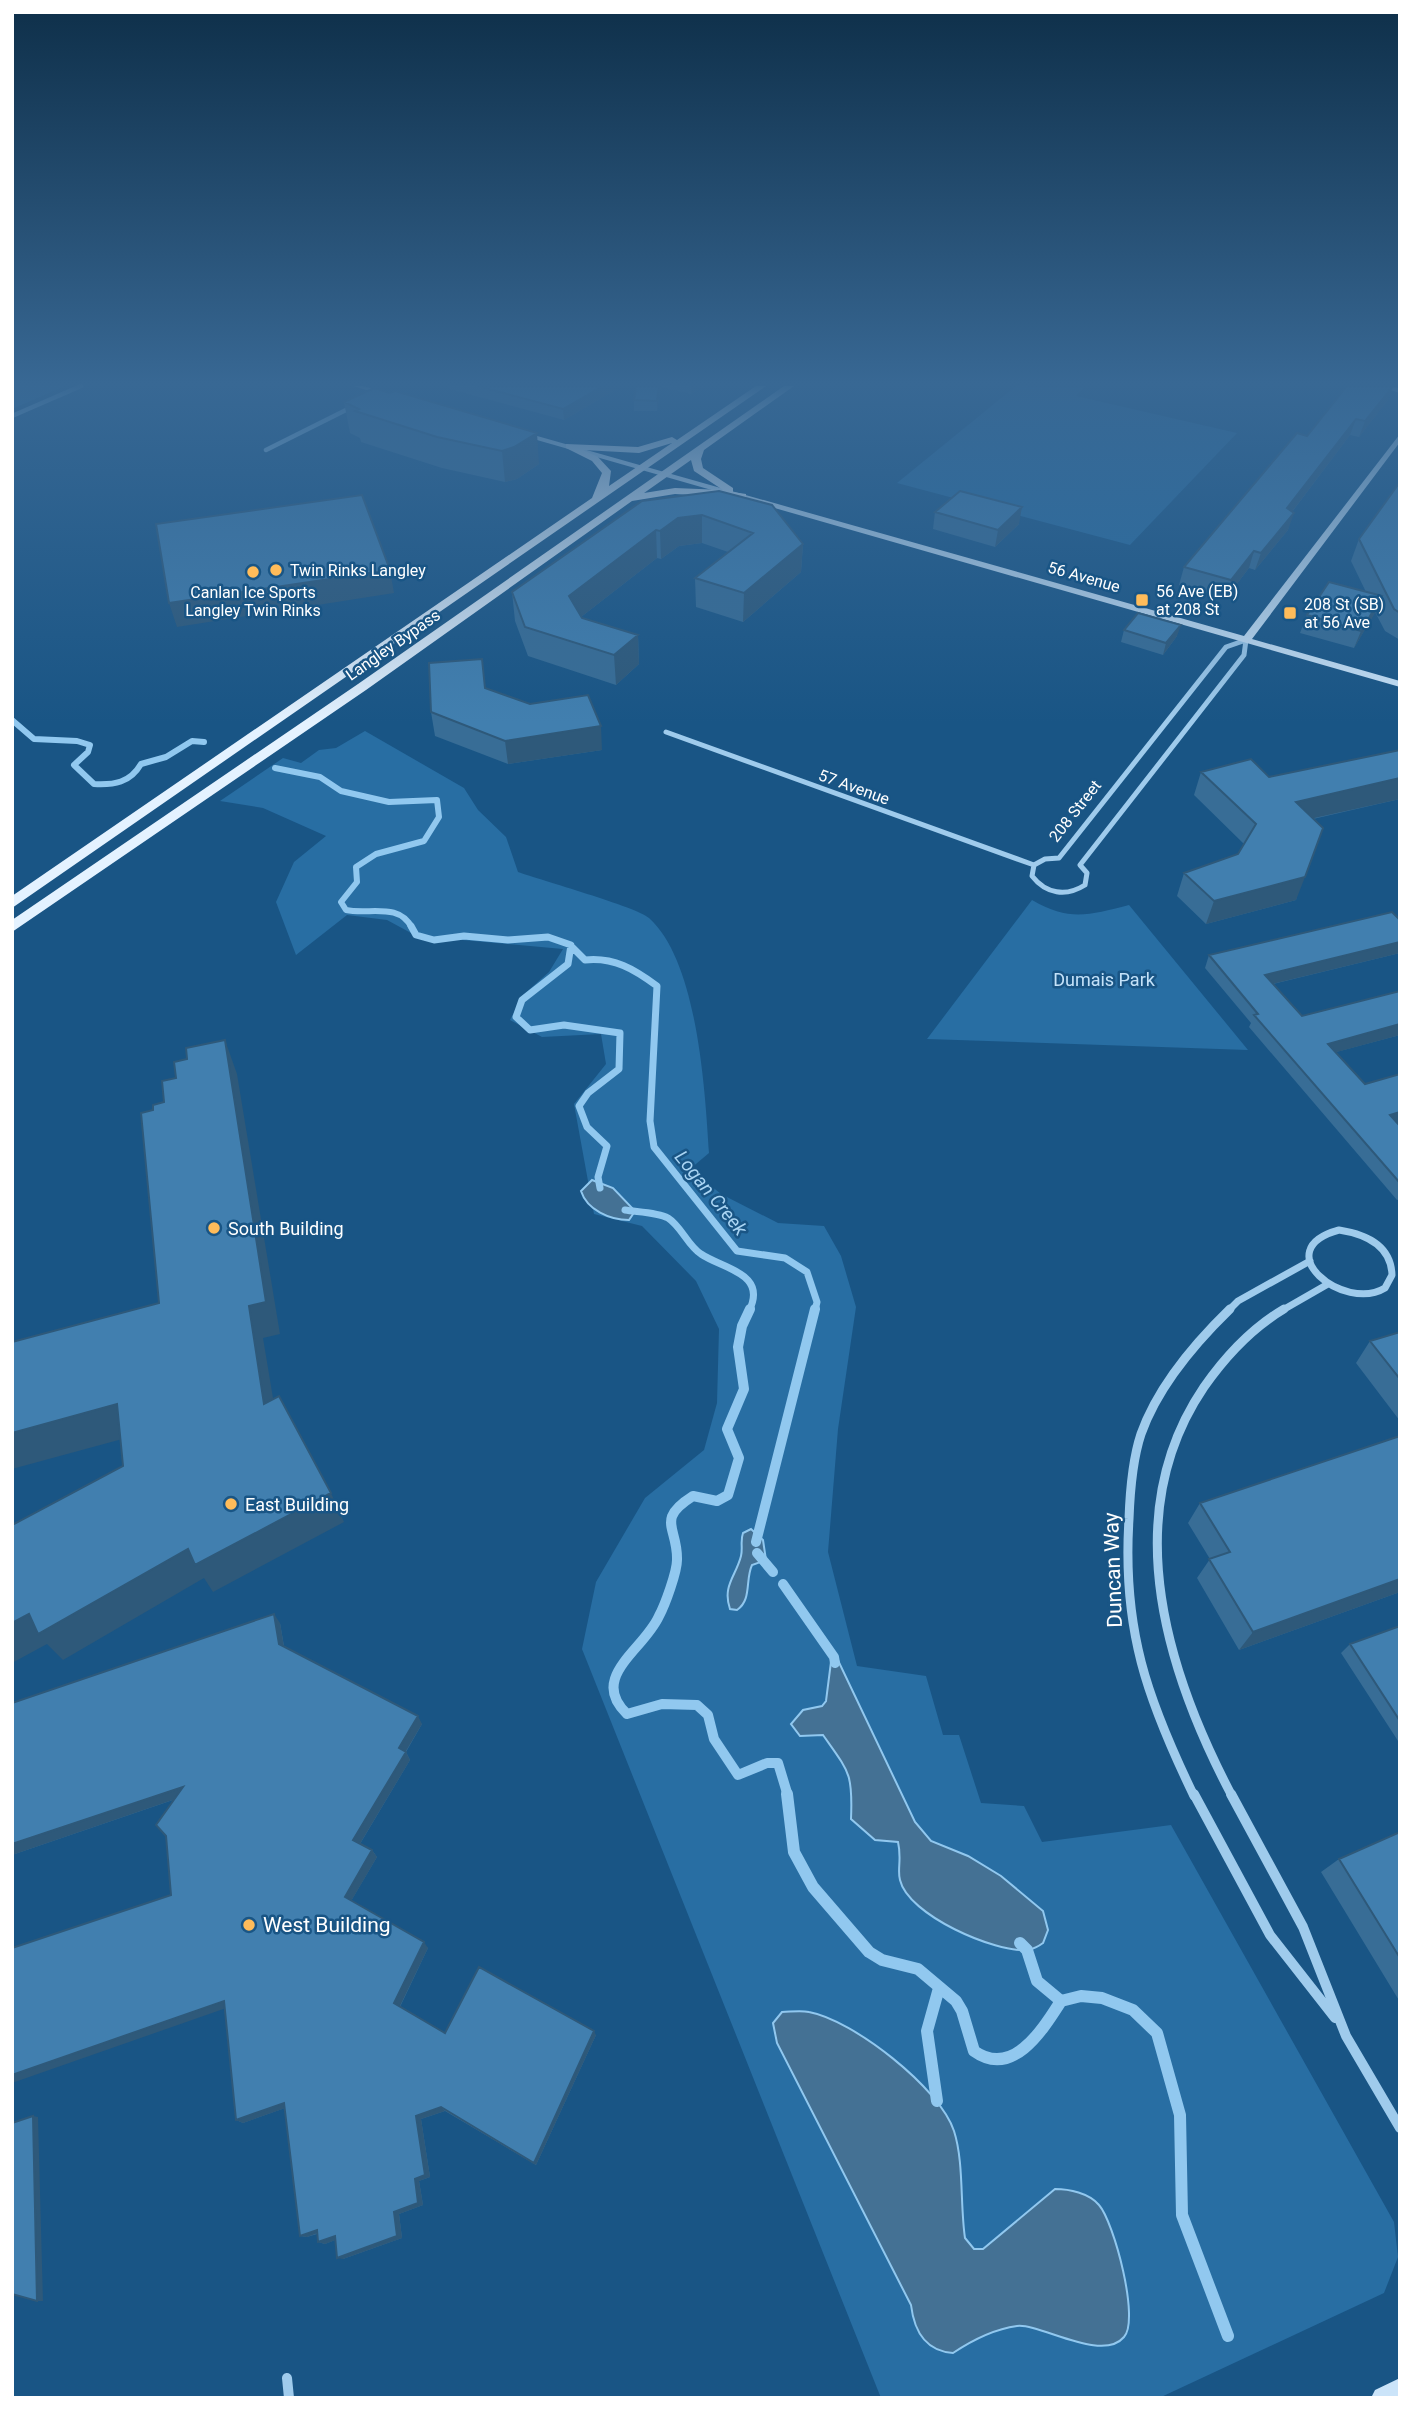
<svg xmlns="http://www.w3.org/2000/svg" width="1412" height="2410" font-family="Roboto,sans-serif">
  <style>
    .green { fill: #286ea3 }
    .water { fill: #447194; stroke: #91c8ef; stroke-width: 2 }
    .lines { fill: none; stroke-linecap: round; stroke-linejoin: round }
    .stream-far3 { stroke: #91c8ef; stroke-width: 6 }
    .stream-far2 { stroke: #91c8ef; stroke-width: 7 }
    .stream-far1 { stroke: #91c8ef; stroke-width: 10 }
    .stream { stroke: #91c8ef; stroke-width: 12 }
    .street-far4 { stroke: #9fcbec; stroke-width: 4.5 }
    .street-far3 { stroke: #9fcbec; stroke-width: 5 }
    .street-far2 { stroke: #9fcbec; stroke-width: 7 }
    .street-far1 { stroke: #9fcbec; stroke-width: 9 }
    .street { stroke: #9fcbec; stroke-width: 10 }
    .secondary { fill: #cbe4f9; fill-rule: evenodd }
    .primary { fill: #e4f2ff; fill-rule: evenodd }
    .wall { fill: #386d96 }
    .shaded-wall { fill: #2e597a }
    .building { fill: #417faf; stroke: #2e597a; stroke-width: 2 }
    .poi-dot { fill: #ffbc5a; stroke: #195585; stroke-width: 2.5 }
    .labels { text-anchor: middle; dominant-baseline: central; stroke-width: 5; stroke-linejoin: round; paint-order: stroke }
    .far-poi-label { font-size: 16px; fill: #fff; stroke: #195585; text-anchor: start }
    .far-street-label { font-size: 16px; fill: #fff; stroke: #195585 }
    .park-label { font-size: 18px; fill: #c4e2f9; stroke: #195585 }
    .poi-label { font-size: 18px; fill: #fff; stroke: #195585; text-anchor: start }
    .water-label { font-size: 19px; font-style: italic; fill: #aad5f4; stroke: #195585 }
    .near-street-label { font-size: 21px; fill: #fff; stroke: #195585 }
    .near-poi-label { font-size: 21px; fill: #fff; stroke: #195585; text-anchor: start }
  </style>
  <rect width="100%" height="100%" fill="#195585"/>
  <!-- green -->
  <path class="green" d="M12,386H65L12,409Z
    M1016,386L1084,388L1076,396L1237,433L1130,545L897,483Z
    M365,731L464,788L478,810L506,837L518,872C540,880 637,907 649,918C698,962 705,1091 709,1153L690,1169L721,1194L778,1223L824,1226L841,1256L856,1307L838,1429L828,1552L857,1666L926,1676L943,1735H959L981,1803L1024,1806L1042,1842L1171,1825L1394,2222L1398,2257L1384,2293L1159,2398H881L582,1649L596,1582L645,1498L704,1450L717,1403L719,1329L696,1281L642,1226L594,1214L574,1104L606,1064L601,1034L542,1037L510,1020L523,995L549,972L563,949L429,937L411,933L387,920L347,915L296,955L276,902L294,862L326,836L263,808L220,801L283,758L301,763L319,750L336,748Z
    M1032,900C1070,922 1089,915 1129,905L1248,1050L927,1039Z"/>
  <!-- water -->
  <path class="water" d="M592,1180L613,1188L635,1211L629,1220C610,1220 587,1210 581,1191Z
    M751,1529L763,1540L766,1560L752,1565C745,1580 752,1600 737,1610L730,1609C722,1586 736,1576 741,1556C743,1548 740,1541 743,1533Z
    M832,1654H835L915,1822L931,1841L968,1856L1001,1876L1043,1911L1048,1930L1043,1943C1039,1946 1033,1949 1028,1950C995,1953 908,1915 900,1880C897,1870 902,1859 898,1842L875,1840L851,1819C853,1773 849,1772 823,1735L800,1736L791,1724L803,1710L822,1706L826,1701Z
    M782,2012C790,2012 800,2010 809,2012C853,2020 940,2088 954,2131C964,2162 960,2205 965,2238L974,2249H983L1055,2189C1069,2189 1089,2193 1099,2205C1114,2222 1140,2320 1124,2337C1102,2363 1040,2323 1017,2326C995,2329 971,2341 953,2353C925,2351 914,2330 911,2305L777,2043L773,2023Z"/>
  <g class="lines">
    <!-- stream-far3 -->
    <path class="stream-far3" d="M12,720L34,739L77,741L90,745L88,752L74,765L94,784C114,785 130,783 141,764L166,757L192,741L204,742
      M275,768L320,777L341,791L389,802L437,800L439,817L424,841L376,854L356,867L357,882L341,902L346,910C369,915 399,902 412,928"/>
    <!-- stream-far2 -->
    <path class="stream-far2" d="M411,926L416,935L434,940L464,936L508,940L548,937L571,945L568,964L522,1000L516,1017L530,1030L564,1025L620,1033L619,1069L588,1093L579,1106L587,1127L607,1146L598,1177L600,1188
      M573,948L585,960C614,957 634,969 657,986L650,1121L654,1147L737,1251L785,1258L807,1272L817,1302L815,1311
      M625,1210C637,1212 657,1212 668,1218C681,1226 688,1246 701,1254C723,1269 768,1273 749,1311"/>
    <!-- stream-far1 -->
    <path class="stream-far1" d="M750,1309L742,1326L738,1347L744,1389L727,1429L739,1458L728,1495L717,1501L693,1496C655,1520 678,1527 677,1560C677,1572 665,1605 659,1616C644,1650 588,1677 627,1714L662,1704L697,1705L708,1715L714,1739L738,1775L767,1763H778L788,1796
      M756,1542L815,1309
      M757,1553L773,1572
      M783,1584L834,1657L835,1663"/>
    <!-- stream -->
    <path class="stream" d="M787,1794L794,1852L813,1887L869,1952L882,1960L918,1969L956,2001L962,2011L974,2051C1013,2079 1043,2029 1061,2001
      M1020,1943L1027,1950L1037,1981L1061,2001
      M1061,2001L1081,1996L1102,1998L1133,2010L1157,2033L1180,2115L1182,2215L1228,2336
      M937,2101L927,2031L939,1988"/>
    <!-- street-far4 -->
    <path class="street-far4" d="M12,416L81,386
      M266,450L352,407"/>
    <!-- street-far3 -->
    <path class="street-far3" d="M1246,640L1244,655L1080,865L1087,873L1085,885C1066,897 1046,894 1032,876L1034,865L1045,859L1059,858L1226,647Z
      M666,732L1034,865"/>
    <!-- street-far2 -->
    <path class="street-far2" d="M1339,1230C1365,1234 1391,1245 1392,1275L1385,1288C1344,1313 1266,1250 1339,1230Z
      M1228,1311L1238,1301L1310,1261
      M1281,1311L1328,1284"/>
    <!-- street-far1 -->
    <path class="street-far1" d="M1194,1796C1147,1699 1122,1629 1129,1519C1130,1491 1132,1461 1141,1434C1158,1386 1194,1344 1230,1309
      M1232,1796C1166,1671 1117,1515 1204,1387C1225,1357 1252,1328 1284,1309"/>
    <!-- street -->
    <path class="street" d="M1194,1794L1270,1935L1335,2018
      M1231,1794L1303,1927L1346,2036L1400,2128
      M287,2378L289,2398"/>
    <!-- secondary -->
    <path class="secondary" d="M353,386H363L393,395L389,397Z
      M1384,386L1400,388V393L1384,388Z
      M516,430L1244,636L1400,434V442L1252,639L1400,681V687L516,434Z
      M1400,2378V2398H1371L1375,2390Z"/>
    <!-- primary -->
    <path class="primary" d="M756,386H766L12,908V896L592,498L602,473L592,461L566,448V444L638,447L672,437L677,440ZM672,443L609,486L611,471L598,457L583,450L639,453Z
      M784,386H794L704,450L701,459L703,468L733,488V492L746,494V498L675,494L632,501L366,690L12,932V920L358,684ZM691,460L694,471L723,490L675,488L644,493Z"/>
  </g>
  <!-- wall -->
  <path class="wall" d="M450,386H622L564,420L450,389Z
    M636,386H704L691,394L661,387L657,411H634V400Z
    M374,388L539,464L517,479L505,482L442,468L361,442L360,438L350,433L344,402Z
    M1388,400L1359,437L1350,435L1292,512L1288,530L1255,570L1249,568L1226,598L1179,585L1184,567L1307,436Z
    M1400,482V640L1385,631L1375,612L1354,648L1300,633L1307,615L1366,592L1351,561L1359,539Z
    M719,491L803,544L801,572L743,622L696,607L695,578L728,552L702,543L679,546L661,559L657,558L581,617L582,618L638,635L639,664L616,685L528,656L515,621L512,592Z
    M935,512L1019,524L995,547L933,529Z
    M1124,630L1177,636L1163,655L1121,642Z
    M486,689L602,750L508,764L435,736L431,712Z
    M1400,750V799L1313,819L1296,900L1206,924L1177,896L1184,873L1238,854L1244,844L1194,795L1201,772L1269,777Z
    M1400,920V953L1273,984L1302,1016L1400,991V1035L1336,1052L1400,1126V1199L1397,1200L1249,1027L1251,1023L1205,968L1209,955Z
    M1400,1332V1421L1356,1363L1370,1341Z
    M1400,1436V1592L1239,1650L1197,1578L1210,1559L1188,1523L1200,1503Z
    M280,1623L284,1646L422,1724L406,1752L410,1760L360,1844L372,1850L377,1857L351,1901L428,1948L400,2007L445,2033L596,2035L536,2165L445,2111L421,2119L430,2177L419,2181L423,2205L399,2214L402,2238L343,2259L335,2240L325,2244L318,2242L317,2234L307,2237L300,2236L285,2108L243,2123L236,2120L225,2009L171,1895L173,1800L12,1855Z
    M1400,1626V1744L1341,1653L1350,1644Z
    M1400,1832V2002L1321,1872L1339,1859Z"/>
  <!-- shaded-wall -->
  <path class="shaded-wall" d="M603,386H622L564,420L563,409Z
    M659,386H661L657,411V401Z
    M691,386H704L691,394Z
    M1393,386L1388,400L1359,437L1365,421Z
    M1356,419L1350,435L1282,525L1287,508Z
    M537,433L539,464L517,479L505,482L502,451Z
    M1022,507L1019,524L995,547L998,530Z
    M1294,513L1288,530L1255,570L1261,553Z
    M702,515V543L679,546L661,559L660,531L678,518Z
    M656,530L657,558L572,624L569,596Z
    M803,544L801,572L743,622L744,593Z
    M1254,551L1249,568L1226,598L1231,580Z
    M390,570L394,593L177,627L169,603Z
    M1382,596L1375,613L1354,648L1361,631Z
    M1181,625L1177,636L1163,655L1166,643Z
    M638,635L639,664L616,685L614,655Z
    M601,726L602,750L508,764L505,741Z
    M1400,778V799L1287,824L1296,802Z
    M1305,877L1296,900L1206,924L1214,901Z
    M1400,942V953L1260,987L1265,975Z
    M1400,1024V1035L1322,1056L1328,1044Z
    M225,1040L237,1074L280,1334L263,1338L279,1434L264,1404L249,1306Z
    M1400,1112V1122L1383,1127L1390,1115Z
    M117,1404L137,1435L12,1469V1433Z
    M331,1493L344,1522L213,1592L204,1578L63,1660L47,1644L12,1663V1623L29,1614L188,1549Z
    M1400,1579V1592L1239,1650L1253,1632Z
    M274,1614L280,1623L285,1653L279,1644Z
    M418,1716L422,1724L403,1756L399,1748Z
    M406,1752L410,1760L358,1847L353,1840Z
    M183,1787L190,1794L12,1855V1844Z
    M372,1850L377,1857L350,1903L345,1897Z
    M424,1942L428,1948L399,2008L394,2003Z
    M224,2001L232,2006L12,2083V2075Z
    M594,2031L596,2035L536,2165L534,2163Z
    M284,2103L291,2106L243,2123L236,2120Z
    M441,2107L445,2111L421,2119L430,2177L419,2181L423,2205L399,2214L402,2238L343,2259L337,2258L394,2212L415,2179L416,2116Z
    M33,2116L38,2117L43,2301H37Z
    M317,2230L323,2231L307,2237L300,2236Z
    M335,2236L341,2238L325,2244L318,2242Z"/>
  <!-- building -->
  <path class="building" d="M477,386H603L563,409Z
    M636,386H659L657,401L634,400Z
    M1347,386H1393L1365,421L1356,419L1287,508L1294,513L1261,553L1254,551L1231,580L1184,567L1297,433L1307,436Z
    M374,388L390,393L395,391L537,433L514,447L502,451L437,437L355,411L359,409L344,402Z
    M1400,482V613L1394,609L1359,539Z
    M719,491L772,505L803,544L744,593L695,578L753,533L702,515L678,518L660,531L656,530L569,596L582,618L638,635L614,655L525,627L512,592L642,501Z
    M960,491L1022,507L998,530L935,512Z
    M362,495L390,570L169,603L156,524Z
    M1329,582L1382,596L1361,631L1307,615Z
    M1138,613L1181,625L1166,643L1124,630Z
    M482,659L485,688L530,704L588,695L601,726L505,741L431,712L429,663Z
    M1400,750V778L1296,802L1323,828L1305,877L1214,901L1184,873L1238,854L1256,824L1201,772L1251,759L1269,777Z
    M1392,912L1400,920V942L1265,975L1302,1016L1400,991V1024L1328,1044L1365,1084L1400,1074V1112L1390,1115L1400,1126V1183L1254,1015L1258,1014L1209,955Z
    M225,1040L266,1302L249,1306L264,1404L279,1396L331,1493L195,1565L188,1549L38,1634L29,1614L12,1623V1525L123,1466L117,1404L12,1433V1342L159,1303L141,1113L153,1110V1105L164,1102L162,1081L176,1078L174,1062L187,1059L186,1048Z
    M1400,1332V1379L1370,1341Z
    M1400,1436V1579L1253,1632L1209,1559L1230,1552L1200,1503Z
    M274,1614L279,1644L418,1716L399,1748L406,1752L353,1840L372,1850L345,1897L424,1942L394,2003L445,2033L479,1967L594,2031L534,2163L441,2107L416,2116L425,2175L415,2179L418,2203L394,2212L397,2236L337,2258L335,2236L318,2242L317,2230L300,2236L284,2103L236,2120L224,2001L12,2075V1948L171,1895L166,1836L156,1825L183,1787L12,1844V1703Z
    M1400,1626V1721L1350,1644Z
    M1400,1832V1958L1339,1859Z
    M33,2116L37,2301L12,2294V2123Z"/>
  <!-- sky -->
  <linearGradient id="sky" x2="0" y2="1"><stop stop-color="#0e2f49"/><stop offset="0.53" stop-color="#386894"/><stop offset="1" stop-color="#386894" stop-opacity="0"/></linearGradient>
  <rect width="1412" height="723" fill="url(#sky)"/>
  <!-- markers -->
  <g class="poi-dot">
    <circle cx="276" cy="570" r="7"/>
    <circle cx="253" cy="572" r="7"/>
    <rect x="1135" y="593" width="14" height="14" rx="3.5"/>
    <rect x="1283" y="606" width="14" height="14" rx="3.5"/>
    <circle cx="214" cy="1228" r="7"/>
    <circle cx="231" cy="1504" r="7"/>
    <circle cx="249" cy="1925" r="7"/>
  </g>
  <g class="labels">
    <!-- far-poi labels -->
    <g class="far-poi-label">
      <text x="290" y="570">Twin Rinks Langley</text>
      <text x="1156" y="591">56 Ave (EB)<tspan x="1156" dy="18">at 208 St</tspan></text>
      <text x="253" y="592" text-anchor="middle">Canlan Ice Sports<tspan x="253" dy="18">Langley Twin Rinks</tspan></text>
      <text x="1304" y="604">208 St (SB)<tspan x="1304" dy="18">at 56 Ave</tspan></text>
    </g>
    <!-- far-street labels -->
    <g class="far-street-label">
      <text transform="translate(1084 577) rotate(16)">56 Avenue</text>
      <text transform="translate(393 645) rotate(-35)">Langley Bypass</text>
      <text transform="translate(854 787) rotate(20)">57 Avenue</text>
      <text transform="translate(1075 811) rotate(-52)">208 Street</text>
    </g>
    <!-- park labels -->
    <g class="park-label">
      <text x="1104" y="979">Dumais Park</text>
    </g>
    <!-- poi labels -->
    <g class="poi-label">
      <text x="228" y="1228">South Building</text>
      <text x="245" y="1504">East Building</text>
    </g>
    <!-- water labels -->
    <g class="water-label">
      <text transform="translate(711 1193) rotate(51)">Logan Creek</text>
    </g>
    <!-- near-street labels -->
    <g class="near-street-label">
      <text transform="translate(1113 1570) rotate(-92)">Duncan Way</text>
    </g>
    <!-- near-poi labels -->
    <g class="near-poi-label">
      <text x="263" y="1925">West Building</text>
    </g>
  </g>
  <!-- border -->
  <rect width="1412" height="2410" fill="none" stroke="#ffffff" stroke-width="28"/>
</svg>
